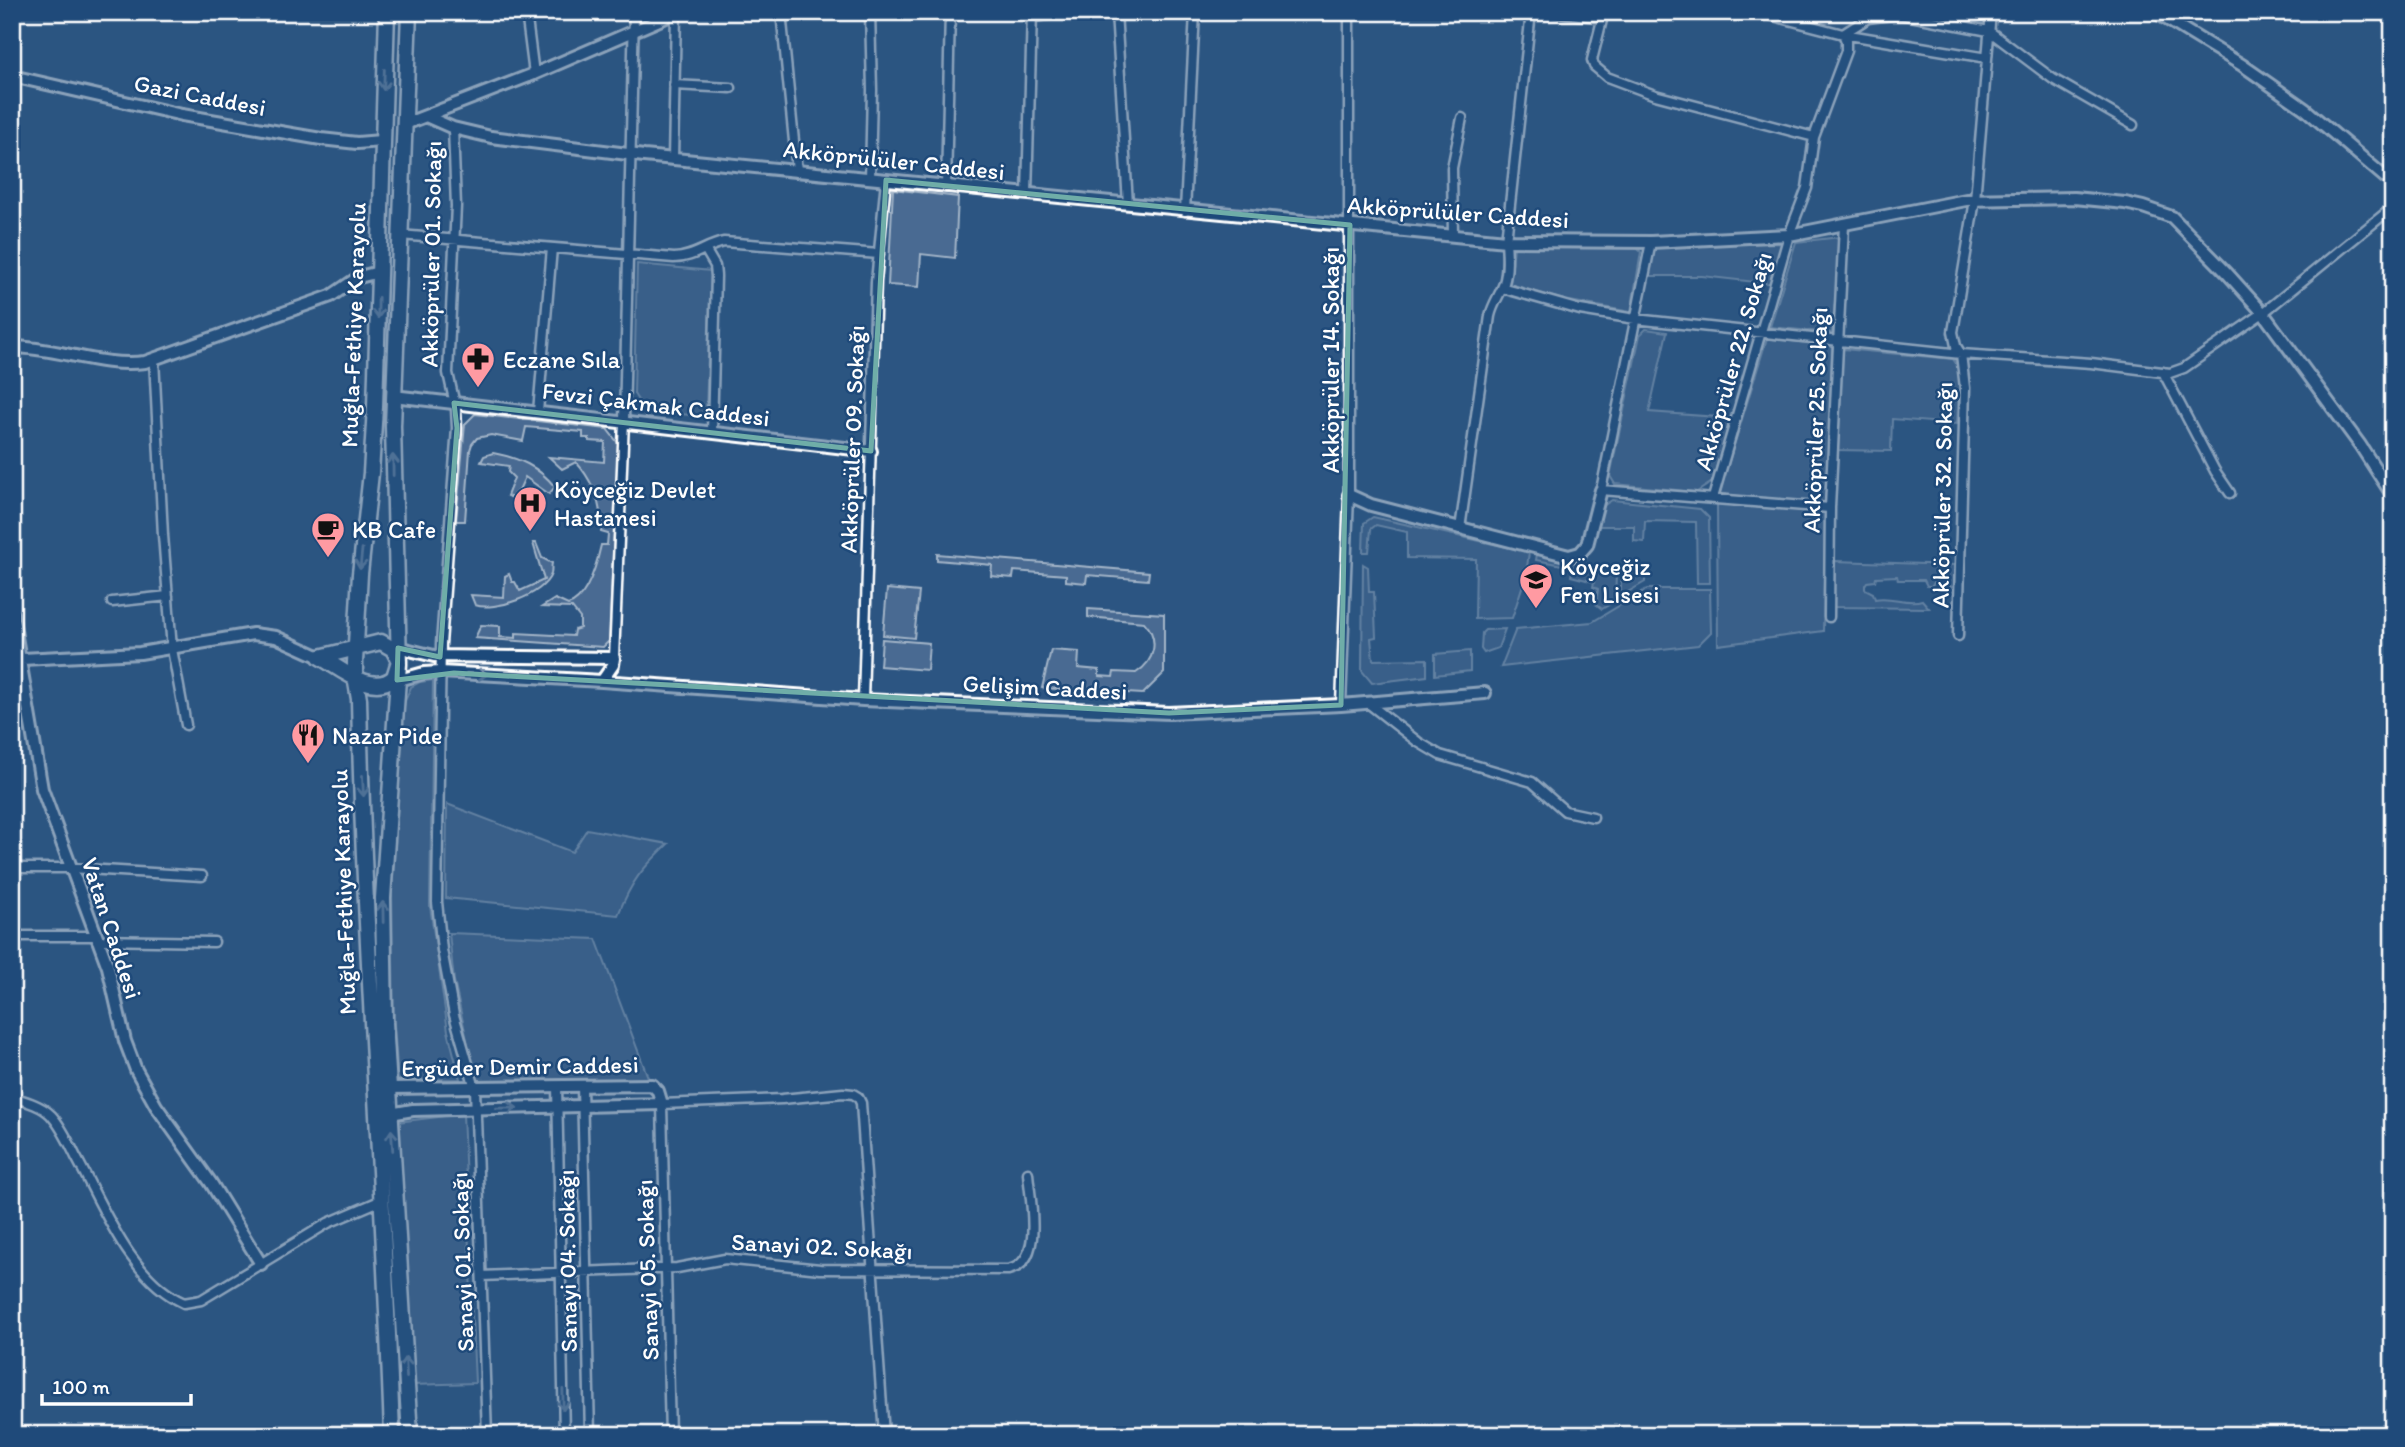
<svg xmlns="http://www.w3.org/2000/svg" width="2405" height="1447" font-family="Itim,sans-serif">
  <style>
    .green { fill: #486b92; stroke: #a4b5c8; stroke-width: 2 }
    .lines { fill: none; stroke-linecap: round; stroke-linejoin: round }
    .minor-casing { stroke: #fff; stroke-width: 13 }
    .tertiary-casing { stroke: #fff; stroke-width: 16 }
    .trunk-casing { stroke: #fff; stroke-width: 19 }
    .minor { stroke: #1f4a7a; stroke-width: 8 }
    .tertiary { stroke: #1f4a7a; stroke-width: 10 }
    .trunk { stroke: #1f4a7a; stroke-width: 14 }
    .oneway { stroke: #7992af }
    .marked { fill: none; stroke: #6fada8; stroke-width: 5; stroke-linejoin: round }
    .labels { text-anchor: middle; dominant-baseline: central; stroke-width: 5; stroke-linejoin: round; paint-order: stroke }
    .street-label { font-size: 24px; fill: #fff; stroke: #1f4a7a }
    .poi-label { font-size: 24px; fill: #fff; stroke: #1f4a7a; text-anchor: start }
  </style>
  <rect width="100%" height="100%" fill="#2c5582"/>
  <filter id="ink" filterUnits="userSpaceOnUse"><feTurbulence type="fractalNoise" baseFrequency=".0143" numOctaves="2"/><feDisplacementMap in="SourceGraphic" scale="14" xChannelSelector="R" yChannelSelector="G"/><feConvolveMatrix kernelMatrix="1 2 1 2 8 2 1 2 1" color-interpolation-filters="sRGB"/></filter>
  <g filter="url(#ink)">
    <!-- green -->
    <path class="green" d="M893,189L958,197L955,258L921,254L919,287L888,285Z
      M1841,237L1832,333L1770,327L1796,242Z
      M1782,243L1773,284L1702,276H1649L1654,246Z
      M1514,247H1636L1641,252L1631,312L1564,300L1510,284Z
      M637,264L711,271L706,411L699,416L644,410L634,394Z
      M1646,329L1667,332L1649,412L1731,418L1712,482L1697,492L1615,484L1610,476L1640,335Z
      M1767,338L1832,346L1827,504L1719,494Z
      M1843,349L1953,359L1960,370L1957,424L1892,419L1891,451L1838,450Z
      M475,414L607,429L618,443L609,641L603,647L475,638L481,625L500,626V637L516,638V633L573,636L574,630L580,628V618L572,608L542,607L555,599L568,605C588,599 597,563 601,545H607L608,534L601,532C602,506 594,482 576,462L562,469L549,457L604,462L605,442L589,441V438H583V432L526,427L523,441L491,435L477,438L472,444L470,450L465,521H456L465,424Z
      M493,453C519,458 538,466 555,487L549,494L525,477L515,499L507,496L514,478L508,472L509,466L481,462L484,456Z
      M1612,500L1700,509L1709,518L1710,583H1697L1696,522L1645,521L1644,542L1634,541V526H1598L1603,506Z
      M1717,504L1825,512L1823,631L1718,645Z
      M1373,517L1529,552L1526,575L1512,618L1475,619L1476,559L1407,558V532L1376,525L1371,529L1369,552H1363L1364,523Z
      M533,543H536L542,558L552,563C551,567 552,570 551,574C544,595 494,612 475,605L471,595L504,597L505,576L509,574L512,582H515L520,591L544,580Z
      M937,554L1149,572L1148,580L1087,575L1086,583L1066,581V575L1014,571L1013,578L991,576L992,565L937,560Z
      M1537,554L1588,566L1600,574L1614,573L1616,575L1615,601L1602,609L1596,604L1598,589L1593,587L1594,582L1571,576L1573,567L1536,560Z
      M1835,561L1954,565V587L1949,586L1942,580L1935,581L1932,586H1927L1924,580H1898L1897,576L1876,577L1875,581L1867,582L1865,585V589L1873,593L1875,599C1891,595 1906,605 1922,600L1929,608L1833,607Z
      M1363,564L1368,567L1369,592H1374L1376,637L1371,638L1373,660L1427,659V676L1372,683L1362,671Z
      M1621,574H1645V582L1621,596Z
      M887,589L919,592L914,638L883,635Z
      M1647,589H1710L1711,632L1698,645L1501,667L1516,629L1592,622Z
      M1088,609L1164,614V673L1143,694L1042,688L1051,650L1079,652L1078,668L1099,670V676L1113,677L1114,672L1136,673C1155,661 1160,639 1144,622L1088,617Z
      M1505,629L1498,648L1484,653L1481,649L1482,633L1485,630Z
      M882,639L929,643L927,670L880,666Z
      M1470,651V671L1435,675V654Z
      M433,680L430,906L448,1031L460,1079L398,1080L394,1025L392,892L404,703L411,687L420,682Z
      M447,804L572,852L587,829L668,844C641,870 632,880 618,915L446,898Z
      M449,933L596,939L649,1080L476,1081L454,981Z
      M463,1114L475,1383L412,1385L397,1122Z"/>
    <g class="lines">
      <!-- minor casing -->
      <g class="minor-casing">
        <path id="minor" d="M526,12L534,74
          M781,12L797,171
          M1116,12L1128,204
          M1555,12L1603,18
          M1604,12L1592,60L1594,66L1607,77L1655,95L1814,137
          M1758,12L1843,34L1987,58
          M1032,17L1071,12
          M1843,34L1868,18L1900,14L1989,31L2053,79L2133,125
          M674,85L731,88
          M453,128L456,206L448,373L456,409L457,428L441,644L437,902L442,950L454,1015L475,1088L487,1435
          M673,159L676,13
          M870,178L872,90L870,12
          M946,187L950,12
          M1027,194L1032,12
          M1185,211L1195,12
          M400,235L674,258C693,258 707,245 724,242L879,254
          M1453,236L1452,168L1462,118
          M1651,242L1601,490L1830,508
          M705,249L715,266L716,276L712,432
          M1502,288L1580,310L1635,319L1961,354L2091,363L2170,373L2184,368L2263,313L2393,207
          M154,359L163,535L172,649L186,725
          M2163,372L2215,471L2230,493
          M538,412L552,248
          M1713,498L1789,235L1807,188L1814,137L1846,51V41L1843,34
          M1460,529L1490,316C1493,303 1500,295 1504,283C1508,270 1507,255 1506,241L1531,12
          M112,602L168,596
          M1829,617L1830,508L1844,225
          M1958,636L1965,388L1961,354L1956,346L1953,332L1975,200L1991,12
          M614,658L624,421L634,12
          M863,700L876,282L886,180
          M1368,703L1418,742L1440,755L1532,782L1565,811L1593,817
          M1341,705L1349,495V12
          M12,868H70L202,876
          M12,936H96
          M97,940L214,942
          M557,1086L564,1435
          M582,1086L590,1435
          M12,1097C25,1101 41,1105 51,1115C62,1127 69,1143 76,1157C103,1206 130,1279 184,1303L201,1300L328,1223L382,1200
          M482,1276L677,1268L725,1259L820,1269L1008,1270C1045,1263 1030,1200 1028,1173
          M670,1435L662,1104L782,1099L843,1093L853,1094L858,1097L861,1103L884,1435"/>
      </g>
      <!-- tertiary casing -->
      <g class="tertiary-casing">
        <path id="tertiary" d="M2155,12L2242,65L2305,109L2393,184
          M12,20L13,12
          M12,76L182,115L321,139L357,143L381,141
          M428,117L453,128L491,137L644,156L1506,241L1651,242L1789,235L1966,200L2074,198L2125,203L2143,207L2172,217L2227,273L2263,313L2360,445L2393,496
          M405,124L534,74L678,12
          M12,347C57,347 101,368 145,362L331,296L359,277L379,272
          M393,396L871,451
          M1349,495L1371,505L1569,556L1580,553L1587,545L1601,490
          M12,613L42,789L108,967L125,1041L136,1070L156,1106L211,1183L261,1264
          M22,659L140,653L253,634L276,637L320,657
          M602,681L863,700L1169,713L1341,705L1485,693
          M392,682L424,673L440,672L602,681L613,665L614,658L434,656L393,646
          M389,1088L652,1085L658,1091L662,1104L413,1110L390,1114"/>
      </g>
      <!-- trunk casing -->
      <g class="trunk-casing">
        <path id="trunk" d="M387,12L375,407L371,473L360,574L355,662V676L359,699C364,944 384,1189 392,1435
          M409,12L393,426L399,664L383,898L385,1022L410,1435
          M381,642L393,649L399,661L394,677C373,697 340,668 320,657Z"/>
      </g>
      <!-- minor -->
      <use href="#minor" class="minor"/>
      <!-- tertiary -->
      <use href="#tertiary" class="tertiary"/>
      <!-- trunk -->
      <use href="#trunk" class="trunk"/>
    </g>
    <!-- one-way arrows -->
    <defs><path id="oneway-shaft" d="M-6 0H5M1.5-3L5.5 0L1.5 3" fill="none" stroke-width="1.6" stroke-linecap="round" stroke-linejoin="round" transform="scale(1.75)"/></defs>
    <g class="oneway">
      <use href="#oneway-shaft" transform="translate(384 80) rotate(92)"/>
      <use href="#oneway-shaft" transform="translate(378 308) rotate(91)"/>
      <use href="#oneway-shaft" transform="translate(393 465) rotate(-91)"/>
      <use href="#oneway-shaft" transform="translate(361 559) rotate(96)"/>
      <use href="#oneway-shaft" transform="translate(477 674) rotate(3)"/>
      <use href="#oneway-shaft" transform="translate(363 786) rotate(87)"/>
      <use href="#oneway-shaft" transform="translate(383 912) rotate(-91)"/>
      <use href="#oneway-shaft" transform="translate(507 1108) rotate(-1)"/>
      <use href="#oneway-shaft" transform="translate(392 1140) rotate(-94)"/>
      <use href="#oneway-shaft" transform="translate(406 1367) rotate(-93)"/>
      <use href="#oneway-shaft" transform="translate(563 1400) rotate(89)"/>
    </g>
  </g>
  <!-- marked area -->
  <path d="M0 0H2405V1447H0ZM886,180L1350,225L1341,705L1169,713L454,673L397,680L398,648L440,657L457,428L454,403L871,451Z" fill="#2c5582" fill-opacity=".55" fill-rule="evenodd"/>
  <path class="marked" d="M886,180L1350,225L1341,705L1169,713L454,673L397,680L398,648L440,657L457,428L454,403L871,451Z"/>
  <!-- icons -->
  <defs>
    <g id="pharmacy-pin" transform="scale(1.75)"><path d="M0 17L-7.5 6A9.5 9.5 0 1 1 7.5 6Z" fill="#ff9aa2" stroke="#1f4a7a"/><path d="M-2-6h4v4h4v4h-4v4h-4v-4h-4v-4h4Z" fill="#111"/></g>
    <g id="hospital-pin" transform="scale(1.75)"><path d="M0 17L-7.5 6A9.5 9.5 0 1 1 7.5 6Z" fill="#ff9aa2" stroke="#1f4a7a"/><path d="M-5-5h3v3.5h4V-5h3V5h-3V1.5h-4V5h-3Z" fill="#111"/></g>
    <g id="cafe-pin" transform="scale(1.75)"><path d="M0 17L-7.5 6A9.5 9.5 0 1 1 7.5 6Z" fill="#ff9aa2" stroke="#1f4a7a"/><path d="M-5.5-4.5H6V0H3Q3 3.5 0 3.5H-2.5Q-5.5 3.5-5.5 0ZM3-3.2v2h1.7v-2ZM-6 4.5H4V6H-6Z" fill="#111"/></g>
    <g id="school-pin" transform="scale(1.75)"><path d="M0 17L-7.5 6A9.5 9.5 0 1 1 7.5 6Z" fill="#ff9aa2" stroke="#1f4a7a"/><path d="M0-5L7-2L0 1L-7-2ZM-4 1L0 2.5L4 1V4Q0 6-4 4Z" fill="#111"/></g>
    <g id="restaurant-pin" transform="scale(1.75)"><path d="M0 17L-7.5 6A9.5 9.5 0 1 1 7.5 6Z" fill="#ff9aa2" stroke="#1f4a7a"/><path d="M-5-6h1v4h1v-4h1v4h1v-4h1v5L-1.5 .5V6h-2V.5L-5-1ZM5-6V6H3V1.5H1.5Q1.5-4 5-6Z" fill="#111"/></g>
  </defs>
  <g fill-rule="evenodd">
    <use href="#pharmacy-pin" x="478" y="359"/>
    <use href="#hospital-pin" x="530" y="503"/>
    <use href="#cafe-pin" x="328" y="529"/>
    <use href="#school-pin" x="1536" y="580"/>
    <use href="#restaurant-pin" x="308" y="735"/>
  </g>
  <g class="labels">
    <!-- street labels -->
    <g class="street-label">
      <text transform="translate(200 95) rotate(11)">Gazi Caddesi</text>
      <text transform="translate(894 160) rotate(6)">Akköprülüler Caddesi</text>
      <text transform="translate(1458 212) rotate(4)">Akköprülüler Caddesi</text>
      <text transform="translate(431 254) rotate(-89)">Akköprüler 01. Sokağı</text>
      <text transform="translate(353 325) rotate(-88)">Muğla-Fethiye Karayolu</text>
      <text transform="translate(1330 360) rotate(-90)">Akköprüler 14. Sokağı</text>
      <text transform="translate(1733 361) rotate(-74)">Akköprüler 22. Sokağı</text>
      <text transform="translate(656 404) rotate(7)">Fevzi Çakmak Caddesi</text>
      <text transform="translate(1815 420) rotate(-88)">Akköprüler 25. Sokağı</text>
      <text transform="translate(852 439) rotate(-88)">Akköprüler 09. Sokağı</text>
      <text transform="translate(1942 495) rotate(-89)">Akköprüler 32. Sokağı</text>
      <text transform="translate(1045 687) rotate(3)">Gelişim Caddesi</text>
      <text transform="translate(343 892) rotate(-92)">Muğla-Fethiye Karayolu</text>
      <text transform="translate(112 928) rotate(72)">Vatan Caddesi</text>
      <text transform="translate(520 1066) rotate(-1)">Ergüder Demir Caddesi</text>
      <text transform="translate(822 1246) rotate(3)">Sanayi 02. Sokağı</text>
      <text transform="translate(567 1261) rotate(-91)">Sanayi 04. Sokağı</text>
      <text transform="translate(462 1262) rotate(-92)">Sanayi 01. Sokağı</text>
      <text transform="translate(647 1270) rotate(-92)">Sanayi 05. Sokağı</text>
    </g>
    <!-- poi labels -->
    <g class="poi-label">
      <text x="503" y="359">Eczane Sıla</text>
      <text x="554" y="489">Köyceğiz Devlet<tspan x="554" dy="28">Hastanesi</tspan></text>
      <text x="352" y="529">KB Cafe</text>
      <text x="1560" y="566">Köyceğiz<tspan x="1560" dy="28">Fen Lisesi</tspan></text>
      <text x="332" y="735">Nazar Pide</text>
    </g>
  </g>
  <!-- margin -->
  <rect width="2405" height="1447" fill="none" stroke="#1f4a7a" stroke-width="42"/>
  <rect x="21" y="21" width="2363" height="1405" fill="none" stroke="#fff" stroke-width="2.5" filter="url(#ink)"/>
  <!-- scale -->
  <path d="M42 1394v10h149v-10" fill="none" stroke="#ffffff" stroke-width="3.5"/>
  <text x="52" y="1394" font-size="21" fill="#ffffff" stroke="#1f4a7a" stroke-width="5" paint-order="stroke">100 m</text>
</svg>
